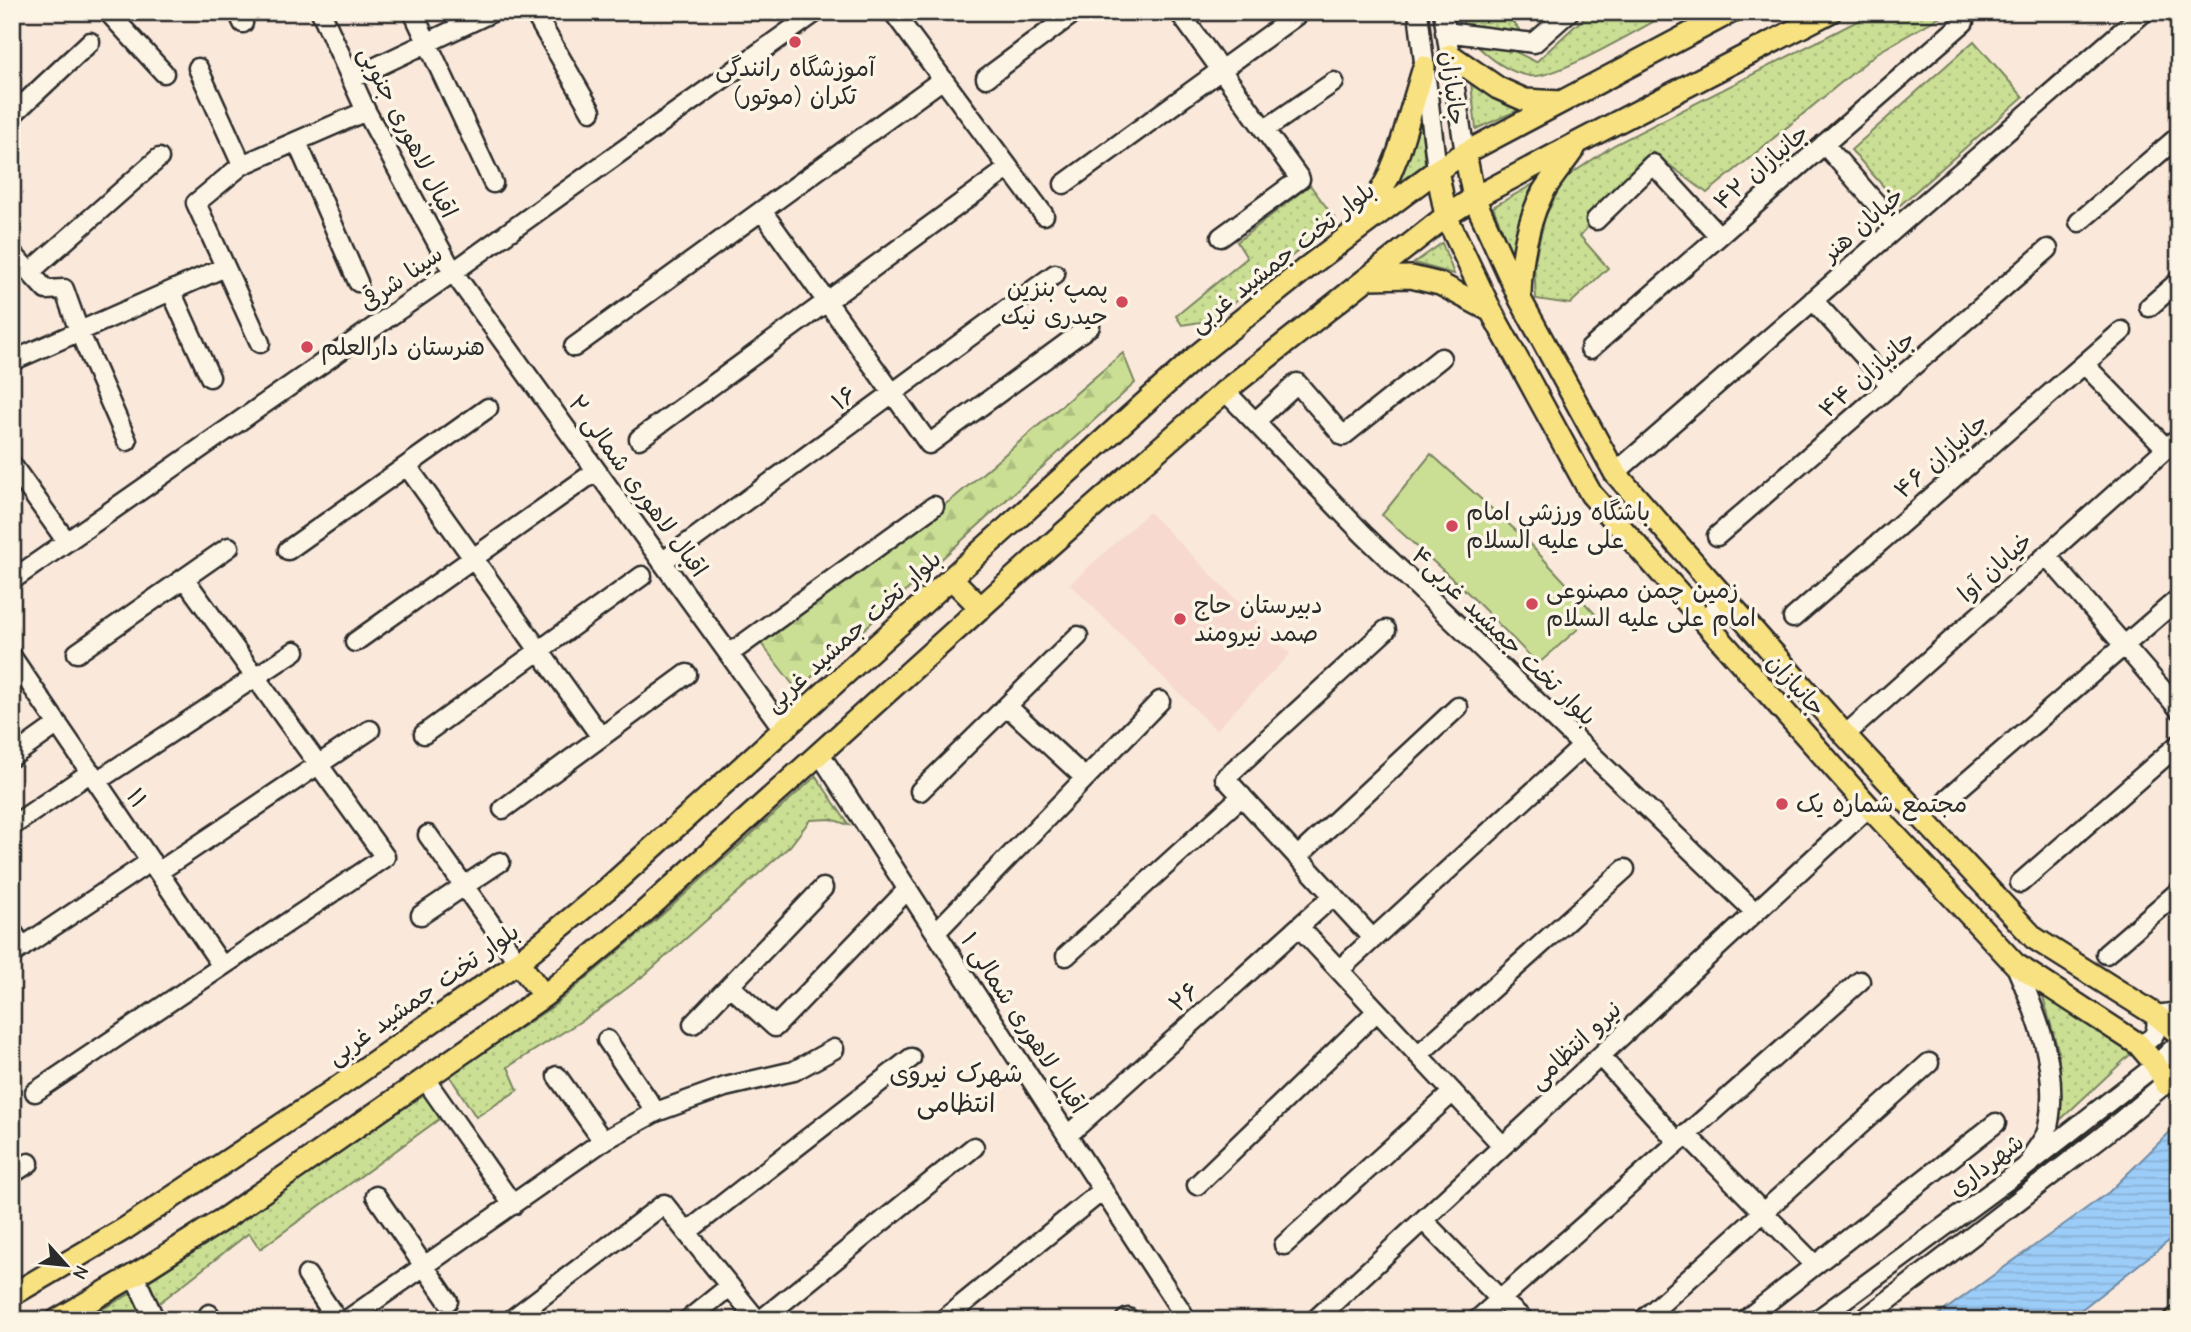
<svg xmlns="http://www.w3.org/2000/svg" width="2191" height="1332" font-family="'Comic Neue','Playpen Sans Arabic',sans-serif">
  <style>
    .built { fill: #f7d9cf }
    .green { fill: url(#green-dots); stroke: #7a8560; stroke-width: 2 }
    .forest { fill: url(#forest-firs); stroke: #7a8560; stroke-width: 2 }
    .pitch { fill: #cadf94; stroke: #7a8560; stroke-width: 2 }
    .water { fill: url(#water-rules); stroke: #6f8ca6; stroke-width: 2 }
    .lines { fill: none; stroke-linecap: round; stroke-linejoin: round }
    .minor-casing { stroke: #2b2b2b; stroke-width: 23 }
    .major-casing { stroke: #2b2b2b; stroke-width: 26 }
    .minor { stroke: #fcf5e5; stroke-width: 18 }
    .major { stroke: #f8e181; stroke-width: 21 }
    .poi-dot { fill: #d1495b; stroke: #fcf5e5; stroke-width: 2.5 }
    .labels { text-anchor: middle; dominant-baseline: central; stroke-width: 7; stroke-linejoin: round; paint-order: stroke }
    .poi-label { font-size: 24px; fill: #2b2b2b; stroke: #fcf5e5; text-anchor: start }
    .street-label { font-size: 24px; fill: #2b2b2b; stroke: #fcf5e5 }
    .neighbourhood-label { font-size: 26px; fill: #2b2b2b; stroke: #fcf5e5 }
  </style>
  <defs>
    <pattern id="green-dots" width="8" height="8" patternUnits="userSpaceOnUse" patternTransform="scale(1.75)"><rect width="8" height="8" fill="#cadf94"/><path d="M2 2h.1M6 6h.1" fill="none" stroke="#aec080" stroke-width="1.8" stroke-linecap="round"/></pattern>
    <pattern id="forest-firs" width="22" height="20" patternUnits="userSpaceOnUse" patternTransform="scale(1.75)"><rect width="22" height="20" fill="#cadf94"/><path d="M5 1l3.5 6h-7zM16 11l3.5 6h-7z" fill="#aec080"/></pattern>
    <pattern id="water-rules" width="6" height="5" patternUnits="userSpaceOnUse" patternTransform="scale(1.75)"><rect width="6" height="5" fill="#9ccdf8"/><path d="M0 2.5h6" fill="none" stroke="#87b0d5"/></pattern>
  </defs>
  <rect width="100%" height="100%" fill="#fae8db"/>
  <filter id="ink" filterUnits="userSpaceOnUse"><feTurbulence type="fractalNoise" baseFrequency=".0143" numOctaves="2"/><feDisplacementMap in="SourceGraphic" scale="14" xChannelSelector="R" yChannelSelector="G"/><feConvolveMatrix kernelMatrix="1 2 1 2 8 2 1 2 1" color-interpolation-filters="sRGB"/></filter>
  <g filter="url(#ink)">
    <!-- built -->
    <path class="built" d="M1149,512L1290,654L1216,730L1070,584Z"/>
    <!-- green -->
    <path class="green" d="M1463,12H1505L1522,33L1463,24Z
      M1590,12H1671C1644,26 1555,80 1530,76C1507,72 1491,59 1475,44L1502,45L1536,62Z
      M1875,12H1948L1877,53L1707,193L1652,152L1580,236L1608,268L1570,304L1536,299L1534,264L1545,217L1564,179L1614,145Z
      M1974,41L2023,97L1900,205L1851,150Z
      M1471,83L1493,98L1523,108L1476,129Z
      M1421,122L1425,164L1399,182Z
      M1539,181L1513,257L1493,207Z
      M1310,185L1336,220L1213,320L1182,325L1176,316L1247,258L1237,242Z
      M1442,243L1454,274L1414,263Z
      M816,776L849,825L831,819L810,820L790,846L647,973L597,1011L508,1067L518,1090L476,1117L449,1075L552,1007L663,914Z
      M2042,993L2134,1051L2059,1121L2061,1089L2058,1050Z
      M425,1093L442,1117L260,1249L249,1233L158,1304L149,1281L249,1215Z
      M137,1290L149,1320H82Z"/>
    <!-- forest -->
    <path class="forest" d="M1123,353L1135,383L804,684L794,686L760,642L955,497Z"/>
    <!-- pitch -->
    <path class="pitch" d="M1431,454L1523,537L1595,614L1538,664L1468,593L1382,515Z"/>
    <!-- water -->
    <path class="water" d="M2179,1123V1233L2174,1237L2068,1320H1931L2109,1192Z"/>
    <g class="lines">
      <!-- minor casing -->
      <g class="minor-casing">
        <path id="minor" d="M108,12L164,73
          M238,12L243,23
          M321,12L366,111L453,272L783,729
          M413,12L493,183
          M534,12L591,111
          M893,12L1044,215
          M1179,12L1300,179L1221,237
          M1418,12L1437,170
          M1443,12L1465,153
          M1445,32L1534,43L1569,12
          M198,68L242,165
          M986,78L1075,12
          M351,79L492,12
          M12,115L90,42
          M1264,130L1334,82
          M297,142L358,282
          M1824,144L1897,227
          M1064,184L1301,12
          M762,211L929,444L1090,326
          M1596,220L1653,164L1719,236
          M2079,222L2179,136
          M12,253L46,290L64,289L79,331L127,441
          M30,272L159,158
          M171,291L210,377
          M1813,300L1891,386
          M2149,307L2179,281
          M260,343L196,203L242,165L366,111
          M574,347L943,79
          M1590,349L1964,22
          M12,361L225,267
          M2084,364L2166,448
          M1225,391L1363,534L1755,912
          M1255,422L1297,383L1343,436L1441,358
          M639,439L1009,168
          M12,465L67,542
          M407,466L601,737
          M1615,473L2144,12
          M1717,536L2048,249
          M288,550L488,408
          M2046,555L2179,709
          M662,562L1055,274
          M12,580L453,272L816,12
          M1793,618L2122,331
          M1703,620L1726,599
          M355,642L596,471
          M77,653L229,547
          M729,654L934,506
          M12,657L222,966
          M1007,706L1085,778
          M424,734L642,576
          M1845,735L2179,437
          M820,754L1187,1320
          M12,757L58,724
          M97,781L295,651
          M920,791L1078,636
          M1948,798L2179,598
          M503,809L687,674
          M12,826L91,772
          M428,835L518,962
          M1297,857L1458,707
          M158,872L370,730
          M2020,883L2179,744
          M421,915L500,862
          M1299,927L1503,1146
          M12,931L23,947
          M936,932L1160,701
          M1373,939L1225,778L1386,630
          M12,954L151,861
          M2106,954L2179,891
          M1066,956L1242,796
          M2015,964C2037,1015 2060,1070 2048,1127C2047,1137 2037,1147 2032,1156
          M1339,970L1583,746
          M730,986L775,1027L908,889
          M693,1024L823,888
          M607,1040L656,1112
          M2138,1044C2155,1040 2158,1032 2156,1015L2179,1012
          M1418,1055L1625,869
          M1600,1056L1678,1142
          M557,1076L603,1141
          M425,1079L513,1205
          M35,1092L385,857L184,578
          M1686,1134L1814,1264
          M1068,1135L1333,896
          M12,1174L29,1163
          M1197,1185L1377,1011
          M376,1196L448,1301
          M1424,1221L1500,1299L1524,1320
          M687,1232L911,1058
          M1284,1245L1453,1092
          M134,1275L155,1320
          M307,1275L337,1320
          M209,1314L213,1320
          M347,1320L603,1141L656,1112L725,1087L794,1071L834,1049
          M511,1320L664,1204L757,1320
          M688,1320L730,1286
          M761,1320L974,1147
          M943,1320L1103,1190
          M1125,1320L1128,1318
          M1315,1320L1869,807
          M1477,1320L1860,981
          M1643,1320L1929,1063
          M1745,1320L1996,1123
          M1817,1320L2024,1168L2156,1065L2179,1043
          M1863,1320L2105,1134L2179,1072"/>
      </g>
      <!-- major casing -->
      <g class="major-casing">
        <path id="major" d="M1450,55L1498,88L1525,100L1561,102
          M1465,153L1474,198L1520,299L1615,473L1845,735L2034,938L2156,1015L2179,1034
          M1437,170L1446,216L1491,311L1591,494L1869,807L2015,964L2138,1044L2156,1065L2166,1084
          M1364,221L1388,178L1399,151L1424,67
          M1370,278L1411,277L1440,284L1491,311
          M1520,294C1521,259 1527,223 1543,192C1552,177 1565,162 1575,147
          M951,578L981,608
          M518,962L544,996
          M12,1295L126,1228L328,1094L518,962L607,889L1199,354L1309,266L1437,170L1465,153L1731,12
          M57,1320L148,1267L228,1216L544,996L632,923L1040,554L1225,391L1446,216L1474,198L1579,142L1830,12
          M2175,1320L2179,1317"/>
      </g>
      <!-- minor -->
      <use href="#minor" class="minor"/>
      <!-- major -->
      <use href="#major" class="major"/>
    </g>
  </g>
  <!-- markers -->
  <g class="poi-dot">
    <circle cx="795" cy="42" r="7"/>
    <circle cx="1122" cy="302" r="7"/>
    <circle cx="307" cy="347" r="7"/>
    <circle cx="1452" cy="526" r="7"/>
    <circle cx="1532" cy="604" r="7"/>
    <circle cx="1180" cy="619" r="7"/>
    <circle cx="1782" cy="804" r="7"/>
  </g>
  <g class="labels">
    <!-- poi labels -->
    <g class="poi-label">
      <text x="795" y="68" text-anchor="middle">آموزشگاه رانندگی<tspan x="795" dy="28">تکران (موتور)</tspan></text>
      <text x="1108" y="288" text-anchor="end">پمپ بنزین<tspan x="1108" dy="28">حیدری نیک</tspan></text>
      <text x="321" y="347">هنرستان دارالعلم</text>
      <text x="1466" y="512">باشگاه ورزشی امام<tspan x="1466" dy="28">علی علیه السلام</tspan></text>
      <text x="1546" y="590">زمین چمن مصنوعی<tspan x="1546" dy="28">امام علی علیه السلام</tspan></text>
      <text x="1194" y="605">دبیرستان حاج<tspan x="1194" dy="28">صمد نیرومند</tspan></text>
      <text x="1796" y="804">مجتمع شماره یک</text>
    </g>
    <!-- street labels -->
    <g class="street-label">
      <text transform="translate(1453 88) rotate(83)">جانبازان</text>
      <text transform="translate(408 132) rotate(63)">اقبال لاهوری جنوبی</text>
      <text transform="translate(1761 167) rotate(-41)">۴۲ جانبازان</text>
      <text transform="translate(1863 224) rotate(-41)">خیابان هنر</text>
      <text transform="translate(1282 257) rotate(-38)">بلوار تخت جمشید غربی</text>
      <text transform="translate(401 278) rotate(-35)">سینا شرقی</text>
      <text transform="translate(1867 374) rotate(-41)">۴۴ جانبازان</text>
      <text transform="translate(844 398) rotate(-36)">۱۶</text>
      <text transform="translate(1941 456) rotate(-41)">۴۶ جانبازان</text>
      <text transform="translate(638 486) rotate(54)">اقبال لاهوری شمالی ۲</text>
      <text transform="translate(1995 567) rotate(-42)">خیابان آوا</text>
      <text transform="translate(853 631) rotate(-42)">بلوار تخت جمشید غربی</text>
      <text transform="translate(1504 636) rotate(44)">بلوار تخت جمشید غربی۴</text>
      <text transform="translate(1796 685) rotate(48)">جانبازان</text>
      <text transform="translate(137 798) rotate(56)">۱۱</text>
      <text transform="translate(423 994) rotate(-35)">بلوار تخت جمشید غربی</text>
      <text transform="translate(1184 997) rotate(-42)">۲۶</text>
      <text transform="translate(1024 1023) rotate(57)">اقبال لاهوری شمالی ۱</text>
      <text transform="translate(1575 1045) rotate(-43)">نیرو انتظامی</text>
      <text transform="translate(1986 1165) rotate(-37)">شهرداری</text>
    </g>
    <!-- neighbourhood labels -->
    <g class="neighbourhood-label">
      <text x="956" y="1074">شهرک نیروی<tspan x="956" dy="30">انتظامی</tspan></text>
    </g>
  </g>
  <!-- margin -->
  <rect width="2191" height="1332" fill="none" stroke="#fcf5e5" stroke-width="42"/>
  <rect x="21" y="21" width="2149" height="1290" fill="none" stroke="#2b2b2b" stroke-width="2.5" filter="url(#ink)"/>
  <!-- north arrow -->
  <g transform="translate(66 1265) rotate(117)" stroke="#fcf5e5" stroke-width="5" paint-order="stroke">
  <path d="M0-5L12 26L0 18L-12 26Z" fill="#2b2b2b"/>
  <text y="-10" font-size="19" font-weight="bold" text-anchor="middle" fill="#2b2b2b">N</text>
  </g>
</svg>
